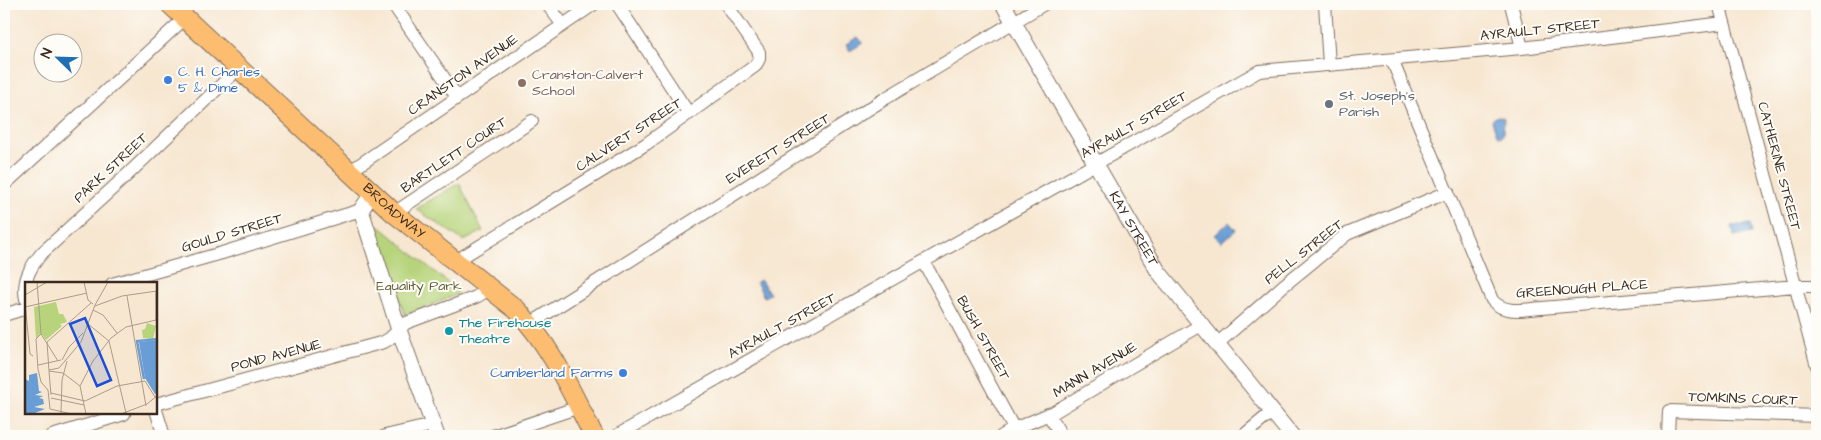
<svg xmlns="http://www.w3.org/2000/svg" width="1821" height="440" font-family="'Architects Daughter',sans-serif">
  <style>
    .green { fill: #b7d47b; stroke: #797f4c }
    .water { fill: #699dd5; stroke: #52647a }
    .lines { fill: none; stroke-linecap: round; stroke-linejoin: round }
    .minor-casing { stroke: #7d6c5d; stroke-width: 14 }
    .tertiary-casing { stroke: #7d6c5d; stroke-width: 17 }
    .primary-casing { stroke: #7d6c5d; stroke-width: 21 }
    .minor { stroke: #fff; stroke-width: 12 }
    .tertiary { stroke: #fff; stroke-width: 15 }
    .primary { stroke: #fcbd6f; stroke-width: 19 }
    .shop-dot { fill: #3f7fe0; stroke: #fdfcf7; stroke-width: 2 }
    .education-dot { fill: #8d6e63; stroke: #fdfcf7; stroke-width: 2 }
    .worship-dot { fill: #6b7280; stroke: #fdfcf7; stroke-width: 2 }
    .culture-dot { fill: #0f9aa8; stroke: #fdfcf7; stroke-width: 2 }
    .labels { text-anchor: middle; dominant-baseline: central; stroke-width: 4; stroke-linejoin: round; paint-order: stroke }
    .street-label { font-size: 14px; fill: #3b2a1e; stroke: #fdfcf7 }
    .shop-label { font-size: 14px; fill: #366cbe; stroke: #fdfcf7; text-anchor: start }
    .education-label { font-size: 14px; fill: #785e54; stroke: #fdfcf7; text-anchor: start }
    .worship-label { font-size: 14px; fill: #5b616d; stroke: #fdfcf7; text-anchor: start }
    .park-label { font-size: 14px; fill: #605d3a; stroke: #fdfcf7 }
    .culture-label { font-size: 14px; fill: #0d838f; stroke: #fdfcf7; text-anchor: start }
    .inset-river { fill: none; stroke: #699dd5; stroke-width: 2.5 }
    .inset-road { fill: none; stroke: #ac9b89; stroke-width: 1 }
    .view { fill: #1d4ed8; fill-opacity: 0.15; stroke: #1d4ed8; stroke-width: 2.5 }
    .inset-edge { fill: none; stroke: #3b2a1e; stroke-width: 2.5 }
  </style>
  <rect width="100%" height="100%" fill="#fdfcf7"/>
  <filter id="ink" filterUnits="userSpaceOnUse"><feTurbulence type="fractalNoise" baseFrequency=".02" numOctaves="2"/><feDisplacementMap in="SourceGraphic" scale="10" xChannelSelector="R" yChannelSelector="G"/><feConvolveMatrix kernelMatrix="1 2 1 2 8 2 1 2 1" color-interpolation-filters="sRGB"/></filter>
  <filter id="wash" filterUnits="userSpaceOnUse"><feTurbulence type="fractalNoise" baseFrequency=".0096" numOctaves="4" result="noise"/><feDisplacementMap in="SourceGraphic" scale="20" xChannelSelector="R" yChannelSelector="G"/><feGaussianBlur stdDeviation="1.12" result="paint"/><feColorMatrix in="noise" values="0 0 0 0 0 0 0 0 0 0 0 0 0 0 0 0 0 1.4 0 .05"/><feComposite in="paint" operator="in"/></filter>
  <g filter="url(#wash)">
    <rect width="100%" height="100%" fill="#f7e7d1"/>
    <!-- green -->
    <path class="green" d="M459,183L483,231L464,241L416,209Z
      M378,225L458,291L456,295L405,315L375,227Z"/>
    <!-- water -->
    <path class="water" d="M858,37L863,43L850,51L846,44Z
      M1499,116L1504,118L1503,135L1500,137L1497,135L1492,121L1495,117Z
      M1229,222L1236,230L1221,242L1215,235Z
      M1750,224L1752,233L1734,236L1732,226Z
      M761,280L770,294L764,297L756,282Z"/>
  </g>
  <g filter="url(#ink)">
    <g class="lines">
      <!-- minor casing -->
      <g class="minor-casing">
        <path id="minor" d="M393,4L457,97
          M547,4L563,25
          M617,4L689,114
          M1325,4L1329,65
          M1511,4L1522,48
          M1719,4L1817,366
          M1392,60L1492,300C1504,315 1526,309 1542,308L1796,286H1817
          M349,172L594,4
          M4,185L185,18
          M394,213L532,121
          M454,262L646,144L755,66L759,59V52L726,4
          M924,262L1014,429
          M112,284L222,253L361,210
          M26,299C22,280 31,266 42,253L126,176L238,69
          M4,315L26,308
          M530,324L886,98L1044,4
          M1217,344L1283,286L1347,234L1448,192
          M156,404L384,342L389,339L406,323L476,297L491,288
          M156,410L164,436
          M1048,414L1062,436
          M52,436L124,414
          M385,436L433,425
          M493,436L579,407
          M616,436L1259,71L1522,48L1724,23
          M1002,436L1014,429L1054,412L1201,325
          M1243,436L1272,412
          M1668,436L1669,411L1817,416"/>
      </g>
      <!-- tertiary casing -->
      <g class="tertiary-casing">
        <g id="tertiary">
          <path id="s1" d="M1003,4L1158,271L1292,436"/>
          <path d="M372,194L361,210L399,330L437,436"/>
        </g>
      </g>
      <!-- primary casing -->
      <g class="primary-casing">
        <g id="primary">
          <path id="s2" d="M170,4L394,213L517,310C552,347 571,392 594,436"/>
        </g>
      </g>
      <!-- minor -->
      <use href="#minor" class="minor"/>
      <!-- tertiary -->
      <use href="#tertiary" class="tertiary"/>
      <!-- primary -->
      <use href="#primary" class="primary"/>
    </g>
  </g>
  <!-- markers -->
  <g class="shop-dot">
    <circle cx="168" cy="80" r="5"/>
    <circle cx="623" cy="373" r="5"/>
  </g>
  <circle class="education-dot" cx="522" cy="83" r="5"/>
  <circle class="worship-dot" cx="1329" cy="104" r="5"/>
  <circle class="culture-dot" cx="449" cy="331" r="5"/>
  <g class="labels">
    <!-- street labels -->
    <g class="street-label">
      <text transform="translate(1540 30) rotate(-6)">AYRAULT STREET</text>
      <text transform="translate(463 75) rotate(-35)">CRANSTON AVENUE</text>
      <text transform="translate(1134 125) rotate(-30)">AYRAULT STREET</text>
      <text transform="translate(629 135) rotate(-33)">CALVERT STREET</text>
      <text transform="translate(778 149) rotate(-32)">EVERETT STREET</text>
      <text transform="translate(454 155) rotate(-34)">BARTLETT COURT</text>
      <text transform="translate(1779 166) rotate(75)">CATHERINE STREET</text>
      <text transform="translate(111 168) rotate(-43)">PARK STREET</text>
      <text stroke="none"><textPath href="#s2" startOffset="305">BROADWAY</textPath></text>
      <text stroke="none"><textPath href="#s1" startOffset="260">KAY STREET</textPath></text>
      <text transform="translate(232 233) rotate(-17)">GOULD STREET</text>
      <text transform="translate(1304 252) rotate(-38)">PELL STREET</text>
      <text transform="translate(1582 289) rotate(-4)">GREENOUGH PLACE</text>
      <text transform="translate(782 326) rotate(-29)">AYRAULT STREET</text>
      <text transform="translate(983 338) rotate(61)">BUSH STREET</text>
      <text transform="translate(276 356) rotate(-15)">POND AVENUE</text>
      <text transform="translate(1095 370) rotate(-31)">MANN AVENUE</text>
      <text transform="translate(1743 399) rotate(2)">TOMKINS COURT</text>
    </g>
    <!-- shop labels -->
    <g class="shop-label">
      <text x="178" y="72">C. H. Charles<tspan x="178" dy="16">5 &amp; Dime</tspan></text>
      <text x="613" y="373" text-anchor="end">Cumberland Farms</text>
    </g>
    <!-- education labels -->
    <g class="education-label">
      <text x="532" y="75">Cranston-Calvert<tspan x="532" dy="16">School</tspan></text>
    </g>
    <!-- worship labels -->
    <g class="worship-label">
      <text x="1339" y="96">St. Joseph's<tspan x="1339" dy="16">Parish</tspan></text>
    </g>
    <!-- park labels -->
    <g class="park-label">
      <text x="419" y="286">Equality Park</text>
    </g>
    <!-- culture labels -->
    <g class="culture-label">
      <text x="459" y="323">The Firehouse<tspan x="459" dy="16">Theatre</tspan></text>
    </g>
  </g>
  <!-- overview -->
  <g transform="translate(25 282)">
    <rect width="132" height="132" fill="#f7e7d1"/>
    <path d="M31,20L34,32H38L42,40L35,42L37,44L21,58L16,51L11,57L9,25ZM122,41L131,44L128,57L118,56L117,48L120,47Z" fill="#b7d47b"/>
    <path d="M132,58L133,110L130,112L120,96L114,60ZM12,91L14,109L17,110L10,113L18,114L14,116L18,117L19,122L9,125L20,127L10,131L17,132H0V97L4,99V93Z" fill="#699dd5"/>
    <path class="inset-river" d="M119,97L112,59L133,57M7,132L10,94M8,132L9,104"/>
    <path class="inset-road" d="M12,0L16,52L33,79M59,0L63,18L68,22M0,13L22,0M102,14L121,124M0,21L5,72L8,74M70,24L97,14L132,9M0,25L62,11M68,28L78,33L92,51M63,42L84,59L101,131M16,52L11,57L13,87L16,100L23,108L25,127L47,132M22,60L66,21M22,60L24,89L38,91L55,104L61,132M37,78L44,65L58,51M13,83L36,78M24,88L34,86L56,60L70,23L83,0M24,89L26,113M55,104L68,79L86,56L101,45L131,38V9M26,111L60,119L92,104L120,99L130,115M26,116L59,123M36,132L37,98L42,79M96,132L122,122L133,113"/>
    <path class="view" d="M60,36L86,98L72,104L45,42Z"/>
    <rect width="132" height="132" class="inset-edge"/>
  </g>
  <!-- margin -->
  <rect width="1821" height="440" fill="none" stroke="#fdfcf7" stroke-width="20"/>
  <!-- north arrow -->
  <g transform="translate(58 58) rotate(293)"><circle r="24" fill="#fdfcf7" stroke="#afa8a0"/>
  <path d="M0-4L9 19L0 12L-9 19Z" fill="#1f6fb2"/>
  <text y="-8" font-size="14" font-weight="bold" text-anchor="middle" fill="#3b2a1e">N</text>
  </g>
</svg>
